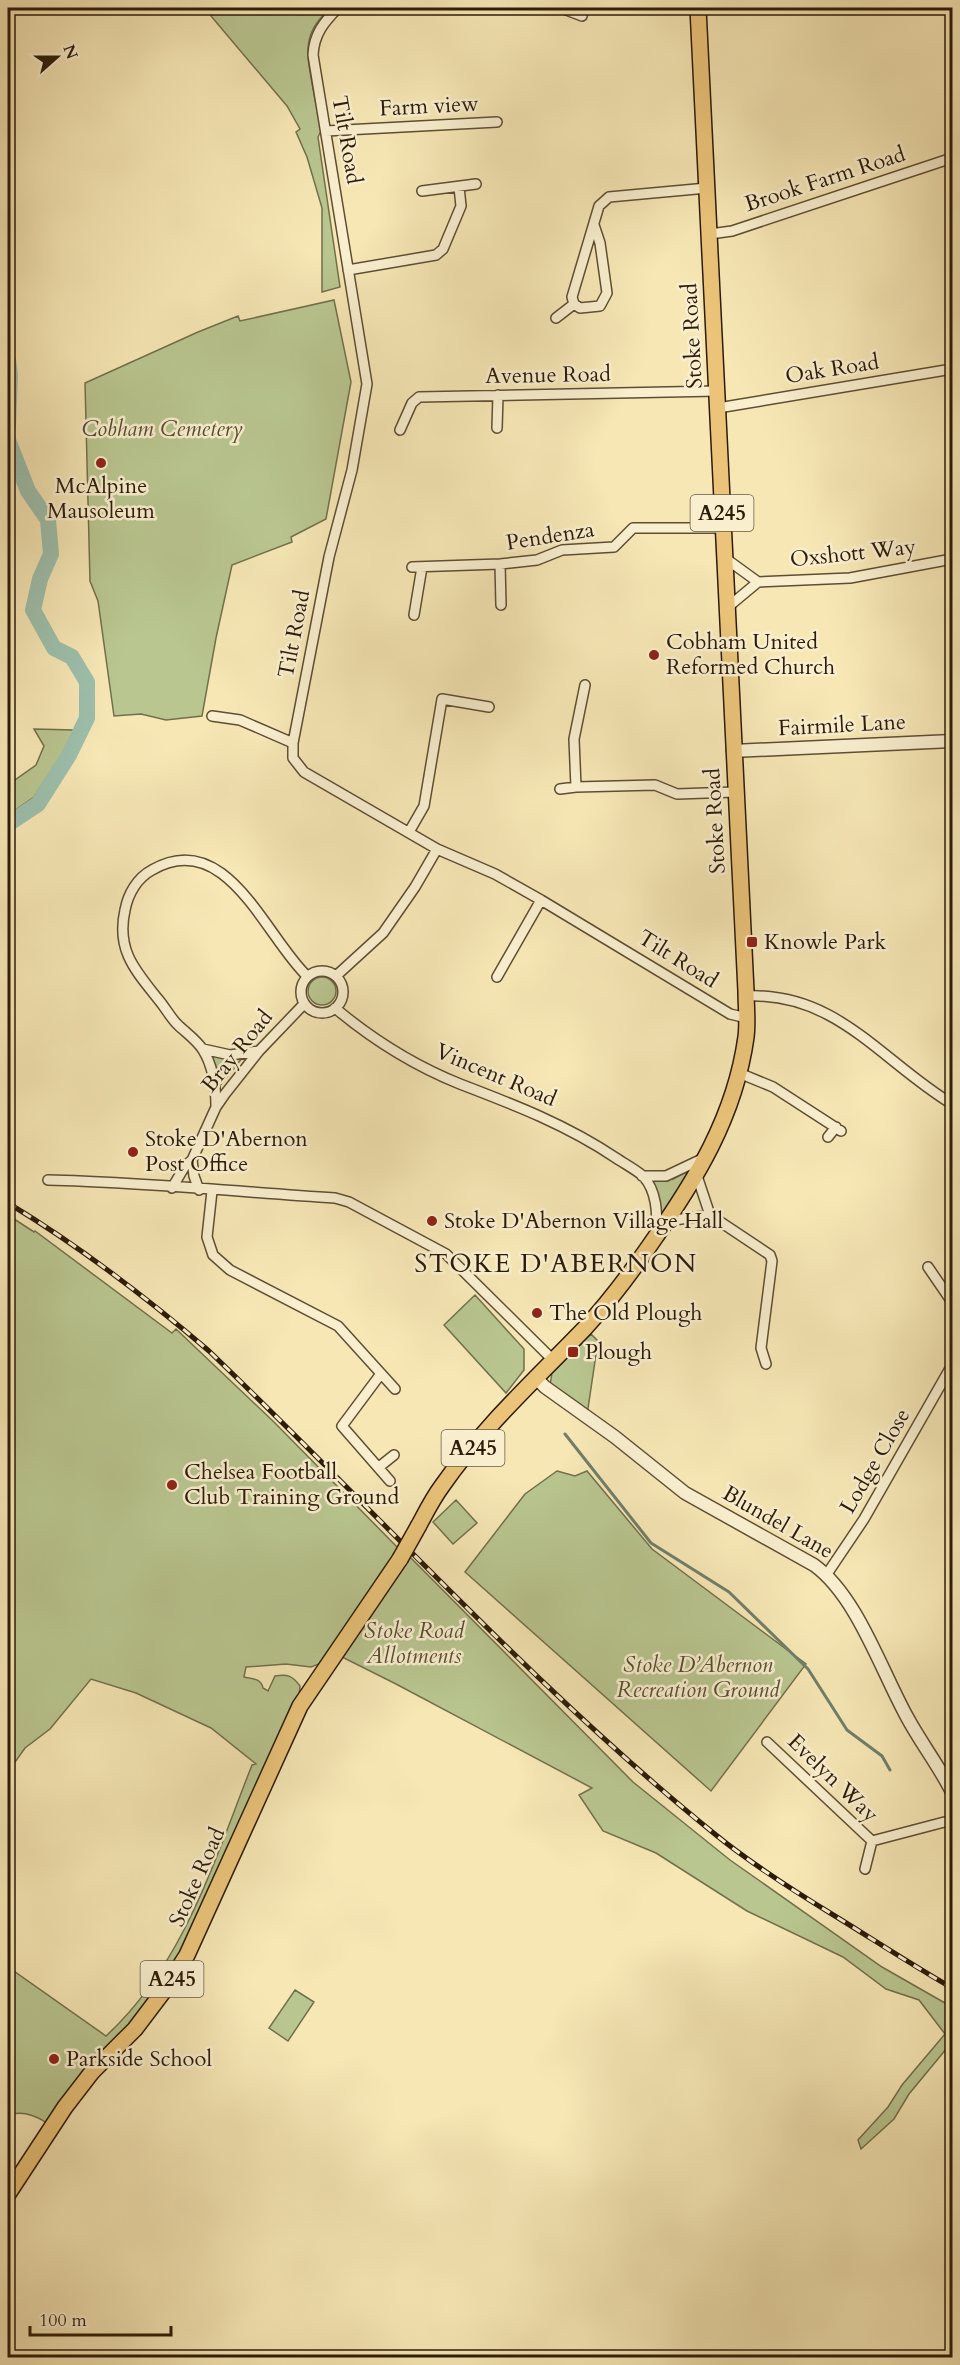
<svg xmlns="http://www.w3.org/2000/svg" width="960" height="2365" font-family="Cardo,serif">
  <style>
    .green { fill: #b9c690; stroke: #72704c; stroke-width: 1.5 }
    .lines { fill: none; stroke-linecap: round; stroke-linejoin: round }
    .stream { stroke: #707e6b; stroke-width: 3 }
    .river { stroke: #9dc0ad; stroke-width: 16 }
    .minor-casing { stroke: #5e4e34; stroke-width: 12 }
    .tertiary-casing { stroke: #5e4e34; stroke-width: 15 }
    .primary-casing { stroke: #2c1b09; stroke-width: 18 }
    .minor { stroke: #f9efcf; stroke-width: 9 }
    .tertiary { stroke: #f9efcf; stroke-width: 12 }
    .primary { stroke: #ebc47a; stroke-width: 15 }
    .rail-casing { stroke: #2c1b09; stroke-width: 5 }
    .rail { stroke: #f9efcf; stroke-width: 3; stroke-dasharray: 9; stroke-linecap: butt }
    .primary-bridge-casing { stroke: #2c1b09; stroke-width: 18; stroke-linecap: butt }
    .primary-bridge { stroke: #ebc47a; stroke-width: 15 }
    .poi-dot { fill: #8f2418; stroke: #f9efcf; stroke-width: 2 }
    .labels { text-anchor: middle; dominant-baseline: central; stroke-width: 5; stroke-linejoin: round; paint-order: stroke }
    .shield { fill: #f9efcf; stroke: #6a5b44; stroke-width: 1.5 }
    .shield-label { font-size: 21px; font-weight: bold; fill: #2c1b09 }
    .street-label { font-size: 22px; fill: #2c1b09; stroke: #f9efcf }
    .park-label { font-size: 22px; font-style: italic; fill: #564e32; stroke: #f9efcf }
    .poi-label { font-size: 22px; fill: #2c1b09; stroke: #f9efcf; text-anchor: start }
    .quarter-label { font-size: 26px; letter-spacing: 1.5px; fill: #2c1b09; stroke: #f9efcf }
  </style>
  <rect width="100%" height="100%" fill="#f6e7b5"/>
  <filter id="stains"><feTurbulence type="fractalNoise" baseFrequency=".00333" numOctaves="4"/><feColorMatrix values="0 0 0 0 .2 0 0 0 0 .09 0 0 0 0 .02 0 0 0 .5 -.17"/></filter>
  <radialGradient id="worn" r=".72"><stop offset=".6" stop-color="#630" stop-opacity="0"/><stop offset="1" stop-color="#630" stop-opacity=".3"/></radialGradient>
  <!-- green -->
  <path class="green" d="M218,8H237L263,12L292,8H331C303,31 306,51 312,83C315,99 318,114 322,129L318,137L340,287L322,292V208L307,157L296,132L300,129L287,106L211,16Z
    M334,300L351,382L326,519L291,537L292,542L232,565L216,638L202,716L166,720L141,714L114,716L98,601L90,581L85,383L198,332L238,316L240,321Z
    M34,729L74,730L61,756L34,797L8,815V785L36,765L44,746Z
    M308 991a14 14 0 1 1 28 0a14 14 0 1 1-28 0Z
    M210,1055L224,1058L243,1057L218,1088Z
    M695,1167L660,1222L649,1180L673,1179Z
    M8,1215L34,1232L35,1231L172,1333L176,1329L274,1422L399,1549L319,1664L311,1667L286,1664L246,1667L244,1677C252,1679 261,1678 263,1688L268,1691L275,1676C287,1674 292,1675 300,1686L299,1696L266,1772L163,1989L47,2123C35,2115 21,2111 8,2115V1967L106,2036C184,1964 214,1861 252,1765L256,1764L211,1728L136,1693L91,1679L50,1729L25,1748L8,1772Z
    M475,1295L524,1349V1370L506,1393L444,1325Z
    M591,1334L598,1341L587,1415L550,1385L552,1373Z
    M557,1471L575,1476L587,1471L652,1549L806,1664L711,1791L465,1572L525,1494Z
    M456,1500L477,1523L453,1544L433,1522Z
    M410,1557L633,1782L730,1860L882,1967L952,2007V2042L909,2094L894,2119L861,2149L858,2140L888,2107L902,2085L945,2034L919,2000L886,1989L843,1957L747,1911L656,1853L603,1831L579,1795L592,1788L396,1684L340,1656Z
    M295,1990L314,2002L288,2041L269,2028Z"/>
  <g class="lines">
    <!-- stream -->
    <path class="stream" d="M565,1434L651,1543L729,1592L808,1669L847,1730L882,1756L890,1770"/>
    <!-- river -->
    <path class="river" d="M8,360L10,375L8,427
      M8,440L28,491L48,520L51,554L40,579L33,610L54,648L72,657L87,682V718L69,755L38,804L8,824"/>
    <!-- minor casing -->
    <g class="minor-casing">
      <path id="minor" d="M338,8C324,22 314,34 313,55L367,384L352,470L329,557L293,743V758L304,772L437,849L495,874L541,900L730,1014L747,1018
        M561,8L582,16
        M832,9L833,8
        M326,131L497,122
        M422,191L476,184
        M594,225L600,243L607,293L600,306L580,308L574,304L572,297L599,206L609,197L707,188
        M710,234L732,231L952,158
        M348,270L436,255L443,249L461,206L459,187
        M556,318L574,304
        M718,408L952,369
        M497,428L498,395
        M400,430L412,403L419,397L717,391
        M725,558L758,582
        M500,564L501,605
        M412,567L500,564L537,560L562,550L614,547L633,528H723
        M728,607L758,582L850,578L952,559
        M414,615L422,567
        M585,685L574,739L576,787L655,785L677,794L735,792
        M212,716L240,720L293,743
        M560,789L576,787
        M409,832L424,806L442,699L489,707
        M301 992a21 21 0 1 1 42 0a21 21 0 1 1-42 0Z
        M336,976L383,933L415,887L437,849
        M497,977L541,900
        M746,996C837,992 881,1061 952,1104
        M335,1008C372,1039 415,1066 460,1084C515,1105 567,1125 616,1158C625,1164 635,1169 643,1176C657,1191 657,1213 657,1232
        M203,1049L230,1055L259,1051
        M739,1073L773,1087L841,1131
        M216,1107C216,1088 213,1066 203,1050C197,1040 185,1032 177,1024C170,1017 165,1007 158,999C135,970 116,950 125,910C128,894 137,878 152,870C226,827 265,936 307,976
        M828,1137L836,1127
        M192,1160L194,1176L199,1190
        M642,1176H666L702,1159
        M697,1176L710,1215L770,1255L772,1261L761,1348L766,1364
        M48,1180C144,1182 239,1192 335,1198L349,1202L446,1254L553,1360
        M172,1188L185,1166L192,1160L216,1107L225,1094L259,1051L304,1004
        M212,1191L207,1237L213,1255L230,1270L338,1326L395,1389
        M667,1221L710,1215
        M928,1267L952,1302
        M380,1375L342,1426L390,1481
        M379,1467L394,1455
        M827,1574L864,1519L952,1365
        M767,1742L872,1841L952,1820
        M865,1869L872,1841"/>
    </g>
    <!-- tertiary casing -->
    <g class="tertiary-casing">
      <path id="tertiary" d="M733,751L952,741
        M535,1377L545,1387L615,1437L685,1493L814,1565C857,1596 881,1670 907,1717C921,1743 939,1766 952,1792"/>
    </g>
    <!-- primary casing -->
    <g class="primary-casing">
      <path id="primary" d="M419,1525C426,1512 433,1498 442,1486C483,1427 536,1379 585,1328C609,1302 630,1274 650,1245C695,1181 735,1117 746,1037C748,1022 746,1006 746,991L698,8
        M8,2194L65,2107L92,2072L135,2029L166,1988L187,1955L300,1706L400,1559"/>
    </g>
    <!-- minor -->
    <use href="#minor" class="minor"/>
    <!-- tertiary -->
    <use href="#tertiary" class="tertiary"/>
    <!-- primary -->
    <use href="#primary" class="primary"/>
    <!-- rail casing -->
    <g class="rail-casing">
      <path id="rail" d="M8,1203C79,1246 146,1297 209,1351C378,1513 534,1688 716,1835C753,1865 794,1891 835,1916C874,1940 912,1965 952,1988"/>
    </g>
    <!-- rail -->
    <use href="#rail" class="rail"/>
    <!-- primary-bridge casing -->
    <g class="primary-bridge-casing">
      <path id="primary-bridge" d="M400,1559L419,1525"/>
    </g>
    <!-- primary-bridge -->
    <use href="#primary-bridge" class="primary-bridge"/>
  </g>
  <!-- markers -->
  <g class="poi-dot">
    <circle cx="101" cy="463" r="6"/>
    <circle cx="654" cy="655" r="6"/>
    <rect x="746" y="936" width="12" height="12" rx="3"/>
    <circle cx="133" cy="1152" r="6"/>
    <circle cx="432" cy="1221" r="6"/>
    <circle cx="537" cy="1313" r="6"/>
    <rect x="567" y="1346" width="12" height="12" rx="3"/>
    <circle cx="172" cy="1485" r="6"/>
    <circle cx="54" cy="2059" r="6"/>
  </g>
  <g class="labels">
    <!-- shield labels -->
    <g class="shield">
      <rect x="690.5" y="495" width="63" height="36" rx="4.5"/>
      <rect x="441.5" y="1430" width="63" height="36" rx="4.5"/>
      <rect x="140.5" y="1961" width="63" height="36" rx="4.5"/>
    </g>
    <g class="shield-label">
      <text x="722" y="513">A245</text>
      <text x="473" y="1448">A245</text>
      <text x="172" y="1979">A245</text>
    </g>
    <!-- street labels -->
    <g class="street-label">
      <text transform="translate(429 106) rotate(-3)">Farm view</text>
      <text transform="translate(347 140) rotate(80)">Tilt Road</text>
      <text transform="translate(825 179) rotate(-18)">Brook Farm Road</text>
      <text transform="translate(692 336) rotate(-93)">Stoke Road</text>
      <text transform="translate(832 369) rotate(-9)">Oak Road</text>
      <text transform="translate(548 375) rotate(-1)">Avenue Road</text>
      <text transform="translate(550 536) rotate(-9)">Pendenza</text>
      <text transform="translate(853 553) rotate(-6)">Oxshott Way</text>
      <text transform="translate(294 634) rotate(-79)">Tilt Road</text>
      <text transform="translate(842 725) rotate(-3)">Fairmile Lane</text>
      <text transform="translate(715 821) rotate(-93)">Stoke Road</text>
      <text transform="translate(678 959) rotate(32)">Tilt Road</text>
      <text transform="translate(237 1051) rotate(-51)">Bray Road</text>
      <text transform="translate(496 1075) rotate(23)">Vincent Road</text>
      <text transform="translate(875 1461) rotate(-60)">Lodge Close</text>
      <text transform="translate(778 1522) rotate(30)">Blundel Lane</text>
      <text transform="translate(833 1778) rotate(44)">Evelyn Way</text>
      <text transform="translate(197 1877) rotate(-66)">Stoke Road</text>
    </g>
    <!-- park labels -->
    <g class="park-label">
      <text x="162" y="429">Cobham Cemetery</text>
      <text x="414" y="1631">Stoke Road<tspan x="414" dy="25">Allotments</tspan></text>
      <text x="698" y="1665">Stoke D’Abernon<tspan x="698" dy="25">Recreation Ground</tspan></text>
    </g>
    <!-- poi labels -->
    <g class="poi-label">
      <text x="101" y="486" text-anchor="middle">McAlpine<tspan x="101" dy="25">Mausoleum</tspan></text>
      <text x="666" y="642">Cobham United<tspan x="666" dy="25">Reformed Church</tspan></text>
      <text x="764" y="942">Knowle Park</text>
      <text x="145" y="1139">Stoke D'Abernon<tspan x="145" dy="25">Post Office</tspan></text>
      <text x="444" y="1221">Stoke D'Abernon Village Hall</text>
      <text x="549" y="1313">The Old Plough</text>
      <text x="585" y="1352">Plough</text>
      <text x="184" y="1472">Chelsea Football<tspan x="184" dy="25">Club Training Ground</tspan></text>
      <text x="66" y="2059">Parkside School</text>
    </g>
    <!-- quarter labels -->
    <g class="quarter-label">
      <text x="556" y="1263">STOKE D'ABERNON</text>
    </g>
  </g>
  <!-- margin -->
  <rect width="960" height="2365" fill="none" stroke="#f6e7b5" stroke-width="30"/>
  <rect x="9" y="9" width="942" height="2347" fill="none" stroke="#2c1b09" stroke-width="3"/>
  <rect x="15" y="15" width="930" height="2335" fill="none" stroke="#2c1b09" stroke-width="1.5"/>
  <!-- north arrow -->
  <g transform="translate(57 57) rotate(69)" stroke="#f9efcf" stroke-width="4.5" paint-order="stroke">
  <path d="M0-4.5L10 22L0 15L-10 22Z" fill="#2c1b09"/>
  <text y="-9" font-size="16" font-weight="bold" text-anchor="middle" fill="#2c1b09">N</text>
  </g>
  <!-- scale -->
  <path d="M30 2326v9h141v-9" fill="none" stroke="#2c1b09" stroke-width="3"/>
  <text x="39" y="2326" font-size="18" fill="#2c1b09" stroke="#f9efcf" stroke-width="4.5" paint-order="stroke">100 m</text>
  <rect width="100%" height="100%" filter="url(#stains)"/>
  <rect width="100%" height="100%" fill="url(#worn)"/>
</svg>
